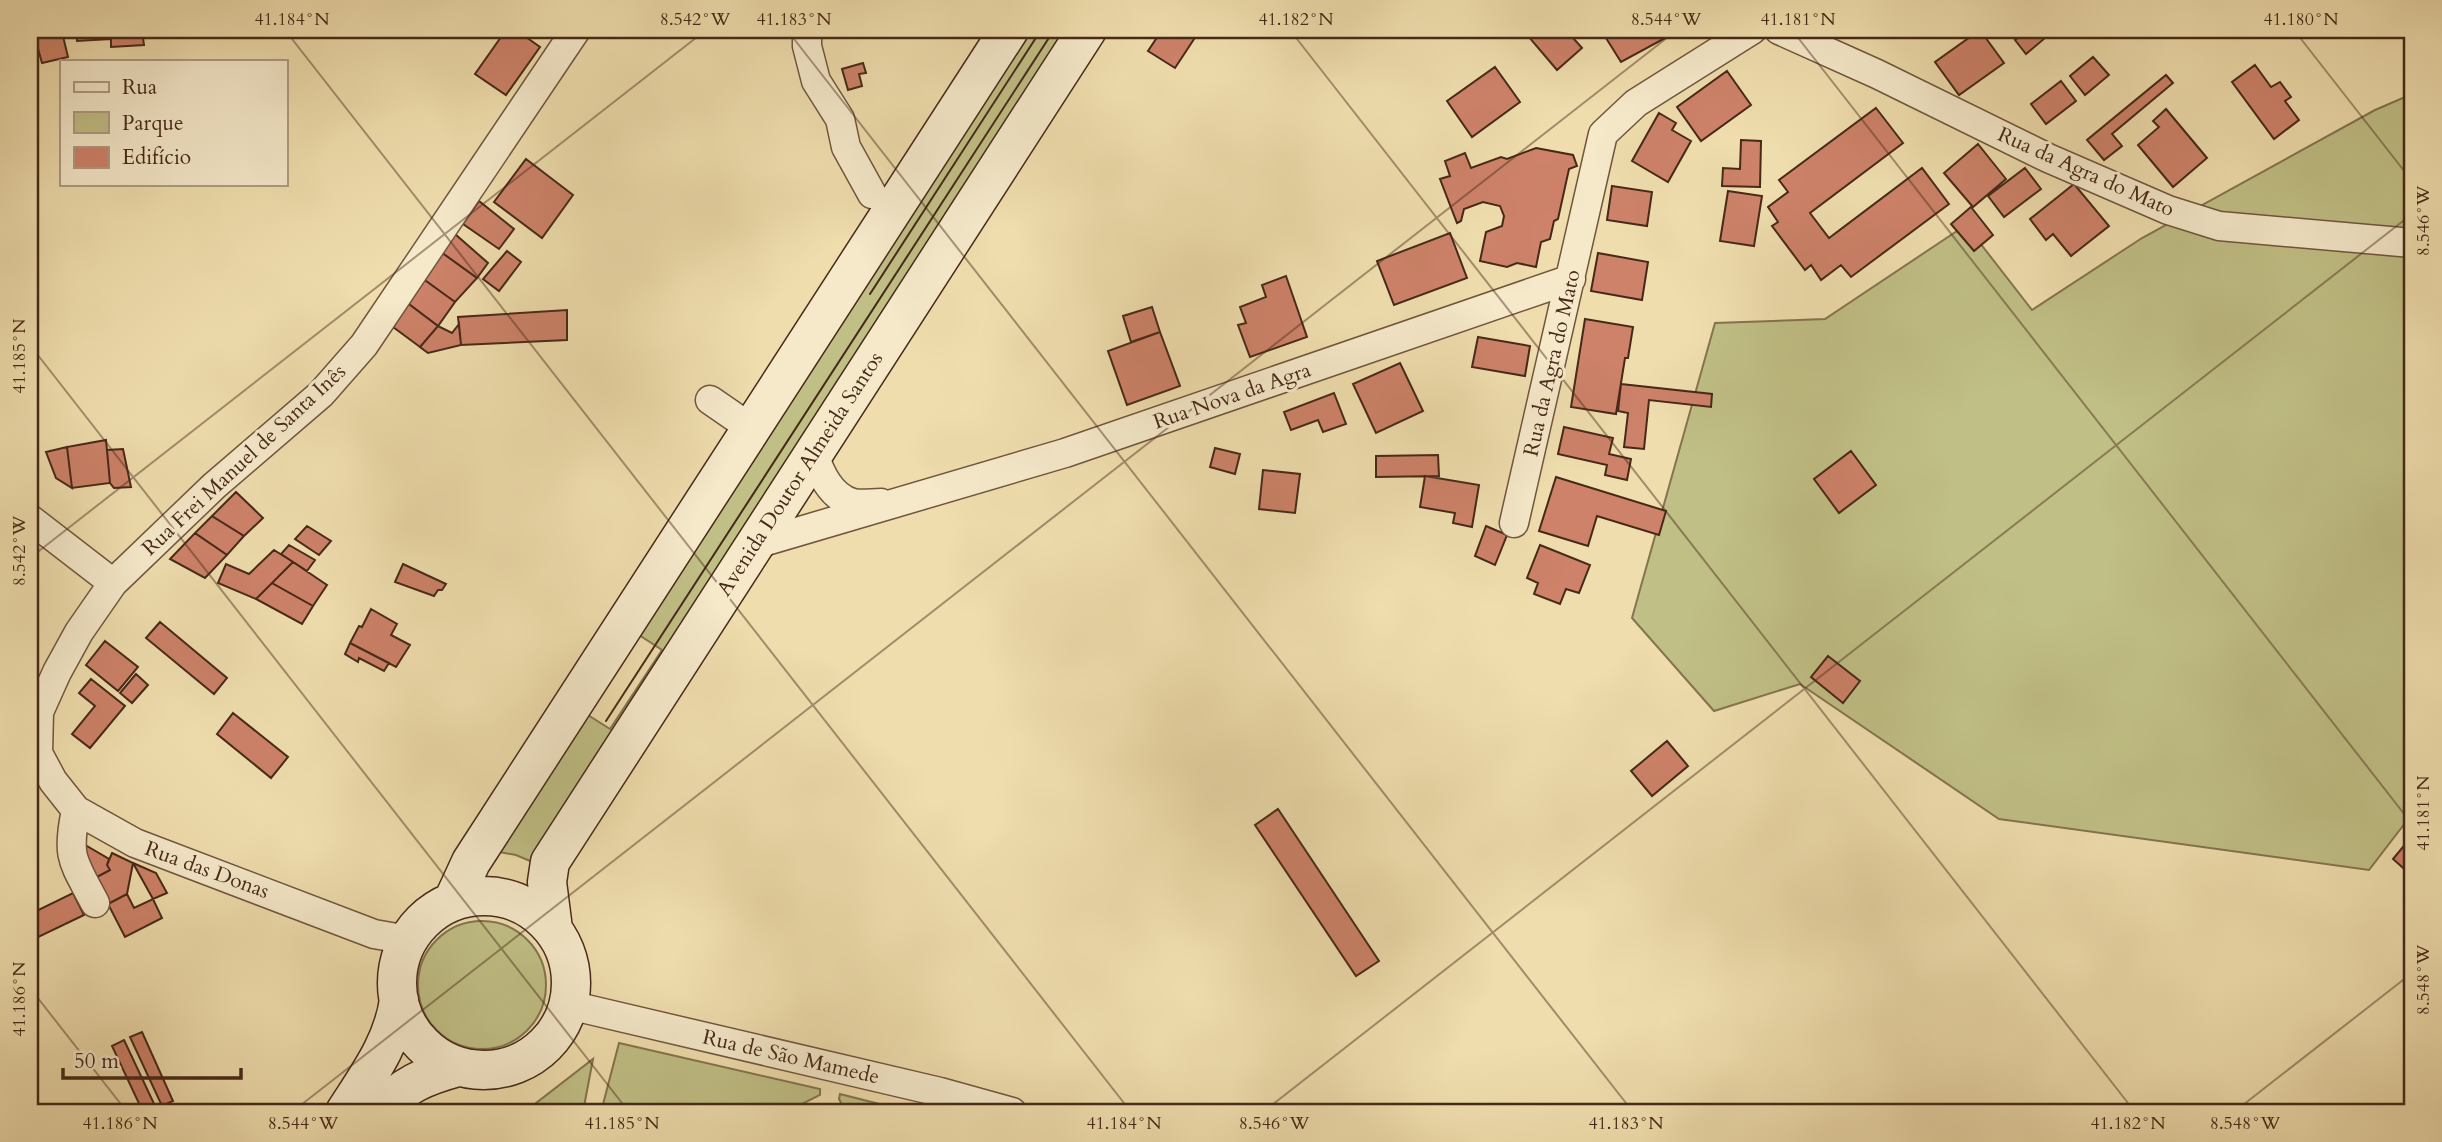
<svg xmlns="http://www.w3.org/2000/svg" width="2442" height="1142" font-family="Cardo,serif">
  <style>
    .green { fill: #c0bf85; stroke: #84744f; stroke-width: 2; fill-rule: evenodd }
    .building { fill: #cd8269; stroke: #472919; stroke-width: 2 }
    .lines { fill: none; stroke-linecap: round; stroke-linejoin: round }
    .street-casing { stroke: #71563e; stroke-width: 31 }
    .secondary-casing { stroke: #472919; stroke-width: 41 }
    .street { stroke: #f5e9ca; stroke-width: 28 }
    .secondary { stroke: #f5e9ca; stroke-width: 38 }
    .tram { stroke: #472919; stroke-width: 2 }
    .ticks { fill: none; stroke: #472919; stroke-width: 2; stroke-opacity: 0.45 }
    .labels { text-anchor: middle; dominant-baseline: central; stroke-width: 6; stroke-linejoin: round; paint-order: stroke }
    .street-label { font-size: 21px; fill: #472919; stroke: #f5e9ca }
    .neatline { fill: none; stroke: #472919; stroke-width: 2.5 }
    .ticks-label { font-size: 18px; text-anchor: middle; fill: #472919 }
  </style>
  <rect width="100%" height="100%" fill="#efddad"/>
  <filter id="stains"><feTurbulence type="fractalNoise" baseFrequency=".00286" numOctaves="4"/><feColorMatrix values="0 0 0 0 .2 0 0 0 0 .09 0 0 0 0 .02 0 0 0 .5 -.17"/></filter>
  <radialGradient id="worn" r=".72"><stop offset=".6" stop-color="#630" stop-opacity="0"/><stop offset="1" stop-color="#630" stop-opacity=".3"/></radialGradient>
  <!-- green -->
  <path class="green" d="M1026,30H1071L537,864L516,855L494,851ZM639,635L662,650L610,729L588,715Z
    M2412,94V814L2369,870L1999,819L1800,684L1714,711L1632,618L1715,323L1825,319L1966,225L2032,310L2142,238L2375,110Z
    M418 985a64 64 0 1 1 128 0a64 64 0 1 1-128 0Z
    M619,1043L820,1089V1095L786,1112H601Z
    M593,1059L583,1112H517L527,1110Z
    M840,1094L911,1112H846L839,1099Z"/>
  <!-- building -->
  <path class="building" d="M76,30H174V36L143,38L144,45L111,47V39L77,41Z
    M506,30H516L540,47L506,95L475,74Z
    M1162,30H1200L1175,68L1148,51Z
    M1523,30H1566L1582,48L1557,70Z
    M1601,30H1680L1621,62Z
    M1980,30L2004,63L1959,95L1935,62Z
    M2028,30H2037L2045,38L2026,54L2015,40Z
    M62,32L68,57L42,63L35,38Z
    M2093,57L2109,75L2085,95L2070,76Z
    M863,63L866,73L859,74L862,86L848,90L842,69Z
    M2255,65L2271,87L2280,82L2291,97L2285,101L2299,120L2274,139L2232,82Z
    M1495,67L1520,102L1472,137L1447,101Z
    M1727,71L1751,105L1701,141L1677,107Z
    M2166,75L2173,83L2112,134L2122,146L2104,160L2087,140Z
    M2061,81L2076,101L2046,124L2031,104Z
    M1876,108L1903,143L1810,213L1829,238L1922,168L1949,204L1851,277L1841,265L1821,280L1811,265L1805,270L1772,226L1778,222L1768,207L1788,192L1779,180Z
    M2166,109L2207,158L2173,187L2138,145L2159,127L2153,121Z
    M1659,113L1676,123L1672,130L1691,141L1668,182L1632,161Z
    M1741,140L1761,141L1760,187L1722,186L1723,168L1740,169Z
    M1978,144L2006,179L1973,207L1944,173Z
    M1536,148L1573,155L1577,166L1569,169L1558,219L1554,221L1550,239L1541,242L1536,267L1517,263L1507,267L1480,261L1486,232L1502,226L1504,216L1500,206L1483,202L1464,209L1461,221L1457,223L1440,179L1450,176L1445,161L1465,153L1471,168L1501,157L1507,159Z
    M526,159L573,195L542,238L494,202Z
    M2025,168L2041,189L2004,217L1988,196Z
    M2074,184L2109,226L2071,256L2053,234L2046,240L2030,219Z
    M1612,186L1652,192L1647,226L1607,220Z
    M1728,191L1762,196L1754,246L1720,241Z
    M479,201L514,229L499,249L463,224Z
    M1971,207L1993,235L1974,251L1951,224Z
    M1450,233L1467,278L1394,305L1377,261Z
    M455,234L488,263L477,278L441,252Z
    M507,251L521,262L499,291L483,279Z
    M441,252L477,278L455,302L422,278Z
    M1598,253L1648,262L1642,300L1591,291Z
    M1286,276L1307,337L1250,357L1238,325L1246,323L1240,307L1266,297L1262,285Z
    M422,278L455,302L438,326L405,301Z
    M405,301L438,326L420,347L389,324Z
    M1152,307L1160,332L1131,342L1123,316Z
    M567,310V340L461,345L458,317Z
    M1585,319L1633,327L1628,358H1625L1616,414L1571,407Z
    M459,324L461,345L428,353L420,347L438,326L452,333Z
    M1160,332L1180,386L1127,405L1108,351Z
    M1478,337L1530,346L1525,376L1472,367Z
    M1400,363L1423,411L1376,433L1353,384Z
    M1621,384L1712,394L1711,407L1649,400L1644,449L1624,447L1628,413L1618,411Z
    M1334,393L1346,424L1323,432L1318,420L1291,430L1284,412Z
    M1564,427L1613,438L1609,454L1631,459L1627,480L1605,475L1607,465L1558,454Z
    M106,440L110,483L72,488L67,447Z
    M67,447L72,488L56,478L46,452Z
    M1215,448L1240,454L1235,474L1210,467Z
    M123,449L131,487L114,488L110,483L107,450Z
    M1851,451L1876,485L1839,513L1814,479Z
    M1438,455L1439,476L1376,477V456Z
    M30,468L38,478L30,491Z
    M1263,470L1300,474L1295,513L1259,509Z
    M1425,476L1479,485L1472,527L1453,523L1455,513L1420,507Z
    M1556,477L1666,511L1659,535L1597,516L1588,546L1539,531Z
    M236,492L263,518L244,536L212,516Z
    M212,516L244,536L227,555L195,533Z
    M307,526L331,541L319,555L295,539Z
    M1486,526L1507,535L1495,565L1475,556Z
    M195,533L227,555L205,578L170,559Z
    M289,545L315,560L307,571L281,554Z
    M1540,545L1590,565L1579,593L1566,589L1560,604L1534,594L1538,583L1527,578Z
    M274,550L293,562L256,599L218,583L226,564L249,574Z
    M293,562L327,585L313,606L272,583Z
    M403,564L446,584L442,590H438L434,596L395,582Z
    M272,583L313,606L302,624L256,599Z
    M371,609L397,624L391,635L410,645L396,667L350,643L359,626L362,627Z
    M160,622L227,678L214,694L146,638Z
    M105,641L138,667L118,691L86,665Z
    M350,643L389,663L384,671L359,658L358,662L345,654Z
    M1828,656L1860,681L1843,703L1811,677Z
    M136,674L148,685L132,703L120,693Z
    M91,679L125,706L90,748L72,734L95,706L79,693Z
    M233,713L288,757L271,778L217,734Z
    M1667,741L1688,766L1652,796L1631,771Z
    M1278,809L1379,961L1356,976L1255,825Z
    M2412,836V876L2393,859Z
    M87,846L109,859L107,865L110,870L95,878L81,848Z
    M112,853L133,863L127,894L108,904L95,878L110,870L107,865Z
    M133,863L156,873L167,893L153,899Z
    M73,893L84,915L30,941V914Z
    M127,894L134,908L153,899L162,918L125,937L108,904Z
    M142,1032L173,1101L162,1106L130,1037Z
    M124,1040L156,1108L147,1112H143L112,1046Z"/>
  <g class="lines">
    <!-- street casing -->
    <g class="street-casing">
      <path id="street" d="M807,30V46L816,81L840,119L846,147L872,194
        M1779,30L1877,74L2048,158L2168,210L2219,226L2412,243
        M710,400L752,429
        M813,452C820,472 830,497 853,503C861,505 872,503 881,503
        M30,519L113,583
        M1514,523L1603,134L1636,103L1752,30
        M756,544L1065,453L1571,279
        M38,753L53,781L76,810L135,843L374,934L408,940
        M30,756L38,753L39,712L57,672L79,632L113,583L214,486L321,394L364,345L576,30
        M76,810C66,858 73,861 95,903
        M569,1005L940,1092L1012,1112"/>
    </g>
    <!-- secondary casing -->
    <g class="secondary-casing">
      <path id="secondary" d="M397 983a87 87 0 1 1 174 0a87 87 0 1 1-174 0Z
        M453,901L471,862L1009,30
        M553,929L547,882L550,862L1087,30
        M345,1112C368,1076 393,1043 399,1000
        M380,1112C402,1085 425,1076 458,1067"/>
    </g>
    <!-- street -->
    <use href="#street" class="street"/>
    <!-- secondary -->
    <use href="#secondary" class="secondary"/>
    <!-- tram -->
    <path class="tram" d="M870,294L1041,30
      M606,721L1054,30
      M517,1108L518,1112
      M507,1110V1112"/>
  </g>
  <!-- ticks -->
  <path class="ticks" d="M285,30L1131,1112M787,30L1633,1112M1290,30L2135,1112M1792,30L2412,824M2294,30L2412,181M30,345L629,1112M30,558L706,30M30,988L127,1112M292,1112L1677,30M1263,1112L2412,214M2234,1112L2412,973"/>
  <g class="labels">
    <!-- street labels -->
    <g class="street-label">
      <text transform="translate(2086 172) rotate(24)">Rua da Agra do Mato</text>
      <text transform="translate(1552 363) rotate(-77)">Rua da Agra do Mato</text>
      <text transform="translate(1232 396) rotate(-19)">Rua Nova da Agra</text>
      <text transform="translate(244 460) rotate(-43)">Rua Frei Manuel de Santa Inês</text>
      <text transform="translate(800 474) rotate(-57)">Avenida Doutor Almeida Santos</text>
      <text transform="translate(207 870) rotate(20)">Rua das Donas</text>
      <text transform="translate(791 1057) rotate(13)">Rua de São Mamede</text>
    </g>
  </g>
  <!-- margin -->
  <rect width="2442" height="1142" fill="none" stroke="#efddad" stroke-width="77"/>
  <!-- legend -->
  <rect x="60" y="60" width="228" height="126" fill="#f5e9ca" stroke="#af9c83" stroke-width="2"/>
  <rect x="74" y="82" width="35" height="10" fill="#f5e9ca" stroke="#af9c83" stroke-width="2"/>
  <text x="122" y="94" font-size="21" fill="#472919">Rua</text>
  <rect x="74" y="112" width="35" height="21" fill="#c0bf85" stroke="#af9c83" stroke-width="2"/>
  <text x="122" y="130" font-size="21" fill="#472919">Parque</text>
  <rect x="74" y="147" width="35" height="21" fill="#cd8269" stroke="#af9c83" stroke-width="2"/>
  <text x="122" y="164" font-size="21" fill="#472919">Edifício</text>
  <!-- scale -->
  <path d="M63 1068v10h178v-10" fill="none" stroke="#472919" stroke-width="3.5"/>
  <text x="74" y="1068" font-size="21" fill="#472919" stroke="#f5e9ca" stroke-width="5" paint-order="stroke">50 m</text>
  <rect x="38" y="38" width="2366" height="1066" class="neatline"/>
  <g class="ticks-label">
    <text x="292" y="25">41.184°N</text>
    <text x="695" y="25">8.542°W</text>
    <text x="794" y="25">41.183°N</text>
    <text x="1296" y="25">41.182°N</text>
    <text x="1666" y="25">8.544°W</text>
    <text x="1798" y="25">41.181°N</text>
    <text x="2301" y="25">41.180°N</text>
    <text transform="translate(2423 221) rotate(-90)" y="6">8.546°W</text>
    <text transform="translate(19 356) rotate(-90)" y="6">41.185°N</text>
    <text transform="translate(19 551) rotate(-90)" y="6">8.542°W</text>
    <text transform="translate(2423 813) rotate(-90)" y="6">41.181°N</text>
    <text transform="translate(2423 980) rotate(-90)" y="6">8.548°W</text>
    <text transform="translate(19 999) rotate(-90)" y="6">41.186°N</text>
    <text x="120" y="1129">41.186°N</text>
    <text x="303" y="1129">8.544°W</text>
    <text x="622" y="1129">41.185°N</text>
    <text x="1124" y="1129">41.184°N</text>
    <text x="1274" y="1129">8.546°W</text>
    <text x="1626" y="1129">41.183°N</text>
    <text x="2128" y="1129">41.182°N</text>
    <text x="2245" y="1129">8.548°W</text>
  </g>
  <rect width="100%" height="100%" filter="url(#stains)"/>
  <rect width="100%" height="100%" fill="url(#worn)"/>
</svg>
